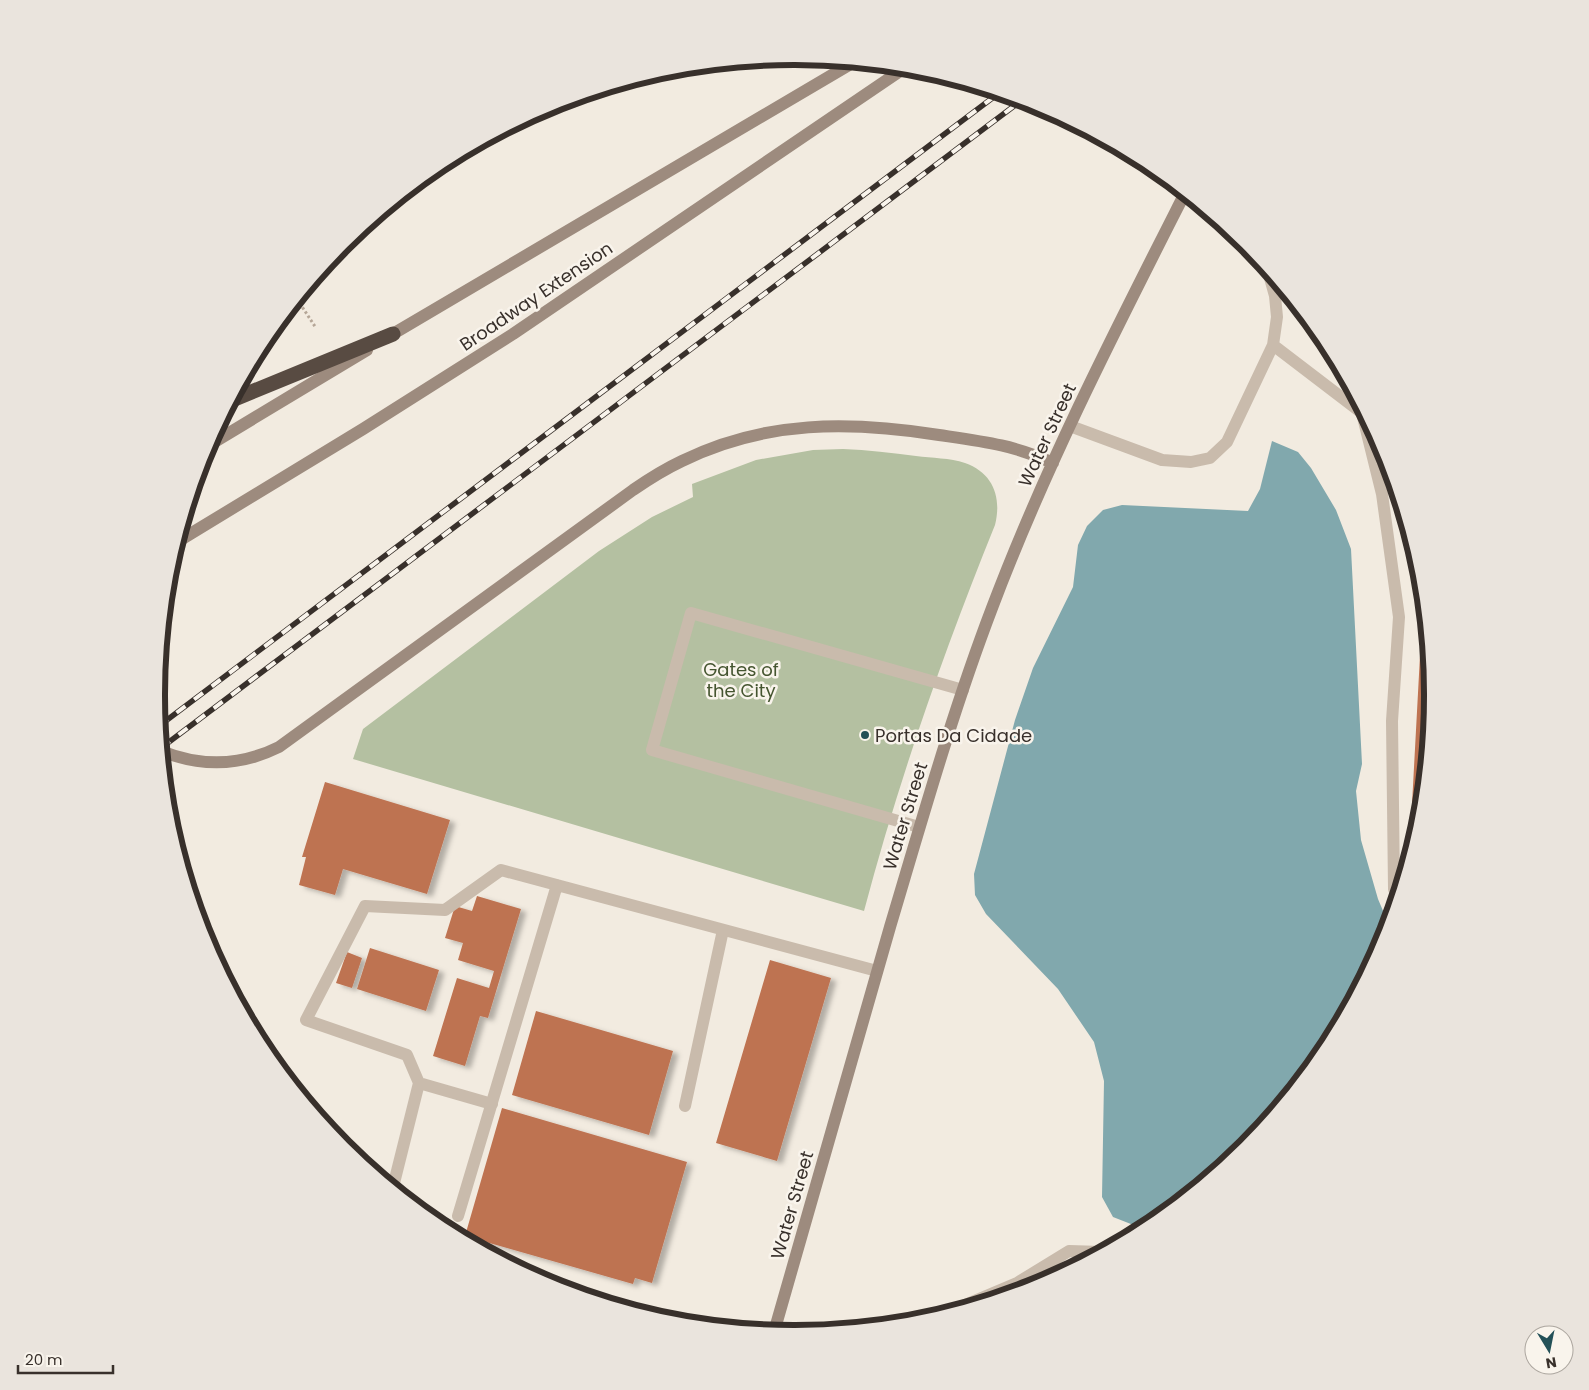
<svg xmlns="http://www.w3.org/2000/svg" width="1589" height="1390" font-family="Poppins,sans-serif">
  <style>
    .green { fill: #b4c0a1 }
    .water { fill: #81a8ad }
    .building { fill: #be7351; filter: url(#shadow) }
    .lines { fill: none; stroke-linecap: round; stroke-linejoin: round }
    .path { stroke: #b5a697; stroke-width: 3; stroke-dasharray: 2.5 2.5; stroke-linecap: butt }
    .lane { stroke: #c9bbac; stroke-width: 12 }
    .secondary { stroke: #9d8b7e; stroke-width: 12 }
    .highway { stroke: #584b42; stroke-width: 15 }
    .rail-casing { stroke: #38302b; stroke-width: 5.5 }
    .rail { stroke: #f9f4ec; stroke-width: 4; stroke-dasharray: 11; stroke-linecap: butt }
    .poi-dot { fill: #235057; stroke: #f9f4ec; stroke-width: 2 }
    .labels { text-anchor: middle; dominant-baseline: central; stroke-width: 5; stroke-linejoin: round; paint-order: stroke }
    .street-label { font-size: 18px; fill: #38302b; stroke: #f9f4ec }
    .park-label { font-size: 18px; fill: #455530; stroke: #f9f4ec }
    .poi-label { font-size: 18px; fill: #38302b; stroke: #f9f4ec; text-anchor: start }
    .rim { fill: none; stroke: #38302b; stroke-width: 6 }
  </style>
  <defs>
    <filter id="shadow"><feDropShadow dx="5.5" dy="3" stdDeviation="2.5" flood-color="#0004"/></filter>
  </defs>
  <rect width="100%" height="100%" fill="#f2ebe0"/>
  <!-- green -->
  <path class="green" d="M843,449C868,450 892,453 916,456C932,458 950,458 965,463C993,473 1002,497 995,525C944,651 899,779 864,911L353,759L363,729L599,551L652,517L693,497L692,484L756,460L813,450Z"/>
  <!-- water -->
  <path class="water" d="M1272,441L1298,452L1311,468L1336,510L1351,549L1362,764L1356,791L1361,840L1378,899L1389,925L1385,940L1325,1050L1246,1147L1149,1226H1136L1113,1217L1102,1197L1104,1081L1094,1042L1058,989L986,914L975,895L974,874L1015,720L1033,668L1073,587L1078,545L1087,526L1103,510L1122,505L1248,511L1260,489Z"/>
  <!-- building -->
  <path class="building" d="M1423,600L1433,695L1421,820L1409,860Z
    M325,782L450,820L427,894L343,869L335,895L299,885L306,857H302Z
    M477,896L521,909L488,1018L480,1016L465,1066L433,1056L457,978L489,988L494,971L458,960L463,943L445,938L455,906L472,911Z
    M370,948L439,970L426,1011L357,989Z
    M347,952L362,958L352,988L336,983Z
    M770,960L831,978L777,1161L716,1143Z
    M536,1011L673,1051L649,1135L512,1095Z
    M502,1108L687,1162L652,1283L635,1278L633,1284L465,1236Z"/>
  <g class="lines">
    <!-- path -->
    <path class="path" d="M297,299L316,328"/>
    <!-- lane -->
    <path class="lane" d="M1273,345L1362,413L1382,494L1399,617L1392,721L1394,889L1397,897
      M1070,426L1162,460L1191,462L1210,458L1227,442L1273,345L1277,317L1275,296L1268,271
      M919,827L652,750L691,613L963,690
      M419,1083L407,1055L306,1020L365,906L445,910L501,870L877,971
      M685,1106L723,930
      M393,1187L419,1083L492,1104
      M458,1216L557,885
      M946,1313L1017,1283L1069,1251L1102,1252"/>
    <!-- secondary -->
    <path class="secondary" d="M386,338L854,62
      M206,447L367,350
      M177,542L363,429L513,334L906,67
      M161,751C201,767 241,766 279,747L633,490C649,479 665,469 682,461C765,420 850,421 939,435C980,441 1015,445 1053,463
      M774,1332C813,1197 851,1062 890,927C922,820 952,713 992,608C1046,465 1116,329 1185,193"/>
    <!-- highway -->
    <path class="highway" d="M232,400L393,334"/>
    <!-- rail casing -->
    <g class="rail-casing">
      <path id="rail" d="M159,726L999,93
        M161,748L1022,100"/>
    </g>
    <!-- rail -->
    <use href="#rail" class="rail"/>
  </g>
  <!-- markers -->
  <circle class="poi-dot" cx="865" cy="735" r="5"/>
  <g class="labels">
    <!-- street labels -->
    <g class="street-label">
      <text transform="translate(536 296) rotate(-34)">Broadway Extension</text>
      <text transform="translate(1047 435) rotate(-65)">Water Street</text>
      <text transform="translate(905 816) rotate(-73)">Water Street</text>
      <text transform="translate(792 1205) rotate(-74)">Water Street</text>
    </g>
    <!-- park labels -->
    <g class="park-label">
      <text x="741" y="669">Gates of<tspan x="741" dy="21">the City</tspan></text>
    </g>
    <!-- poi labels -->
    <g class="poi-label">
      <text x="875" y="735">Portas Da Cidade</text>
    </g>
  </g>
  <!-- crop -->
  <path d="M0 0H1589V1390H0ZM794 65H795A629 629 0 0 1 1424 694V696A629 629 0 0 1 795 1325H794A629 629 0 0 1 165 696V694A629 629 0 0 1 794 65Z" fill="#eae4dd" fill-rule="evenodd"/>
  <path class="rim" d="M794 65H795A629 629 0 0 1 1424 694V696A629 629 0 0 1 795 1325H794A629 629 0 0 1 165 696V694A629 629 0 0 1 794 65Z"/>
  <!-- north arrow -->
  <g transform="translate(1549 1350) rotate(170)"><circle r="24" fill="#f9f4ec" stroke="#aca69f"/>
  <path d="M0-4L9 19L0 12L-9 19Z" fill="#235057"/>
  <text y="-8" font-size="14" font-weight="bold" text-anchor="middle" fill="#38302b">N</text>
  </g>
  <!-- scale -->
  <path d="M18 1365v8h95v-8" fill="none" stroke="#38302b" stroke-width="2.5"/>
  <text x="25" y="1365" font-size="15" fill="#38302b" stroke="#f9f4ec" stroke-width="4" paint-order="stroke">20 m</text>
</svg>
